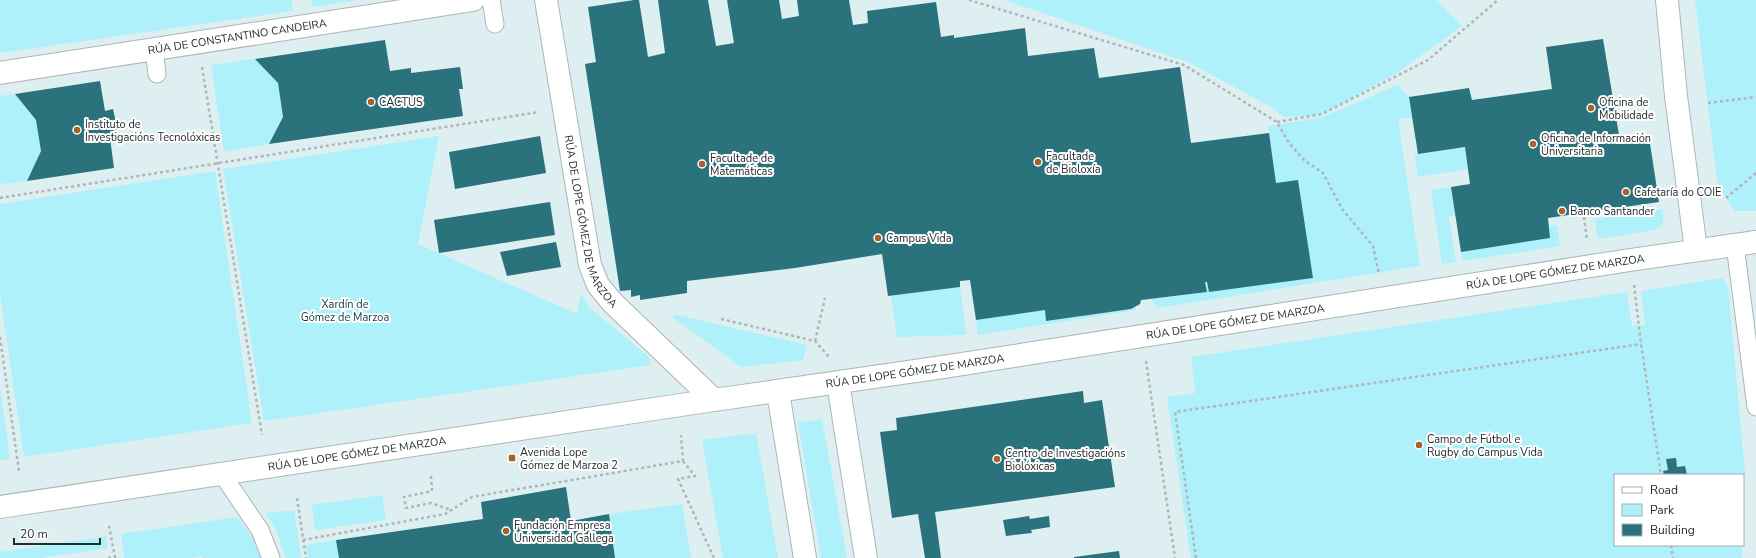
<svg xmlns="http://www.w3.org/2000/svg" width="1756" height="558" font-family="'Nunito Sans',sans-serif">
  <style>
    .built { fill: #ddeff1; fill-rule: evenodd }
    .green { fill: #aff1fa }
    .building { fill: #2a727c }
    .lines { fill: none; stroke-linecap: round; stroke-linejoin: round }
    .lane-casing { stroke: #adb5b6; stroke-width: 19 }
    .street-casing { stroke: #adb5b6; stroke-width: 24 }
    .path { stroke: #afb6b7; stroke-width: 2.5; stroke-dasharray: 3 3; stroke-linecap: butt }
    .lane { stroke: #fff; stroke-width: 17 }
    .street { stroke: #fff; stroke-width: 22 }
    .poi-dot { fill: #a4632e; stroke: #fff; stroke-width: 1.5 }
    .labels { text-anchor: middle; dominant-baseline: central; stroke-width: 4; stroke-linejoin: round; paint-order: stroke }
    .street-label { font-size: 11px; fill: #282b2c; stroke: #fff }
    .poi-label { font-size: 11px; fill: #282b2c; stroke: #fff; text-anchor: start }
    .park-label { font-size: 11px; fill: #113d42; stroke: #fff }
  </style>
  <rect width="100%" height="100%" fill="#f1fafb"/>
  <!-- built -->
  <path class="built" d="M0,0H1756V558H0ZM1615,475H1743V545H1615Z"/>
  <!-- green -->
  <path class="green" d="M0,0H292L293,11L0,53Z
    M311,0H359L313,7Z
    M1004,0H1437L1462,26L1397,73L1320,115L1284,117L1273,108L1190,63Z
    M1695,0H1756V211H1735L1718,186Z
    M255,59L278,83L283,117L269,144L224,152L211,65Z
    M1398,85L1409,97L1412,118L1398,119L1420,266L1158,308L1151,299L1207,292L1205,282H1207L1209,292L1312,278L1298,180L1276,183L1268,126L1323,117Z
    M15,94L36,120L41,151L27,181L0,184V96Z
    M439,136L418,244L577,314L581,293L589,307L649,357L651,365L264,421L223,169Z
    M1465,147L1468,169L1418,177L1415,155Z
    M215,171L252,423L24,457L0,294V204Z
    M1451,187L1456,215L1449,217L1456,262L1442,264L1431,190Z
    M1662,209C1664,220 1665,225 1654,230L1598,239L1595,219Z
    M1557,225L1560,246L1463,261L1461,252L1549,238L1548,226Z
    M1722,278L1728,286L1745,474L1615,475V545H1741L1742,558H1191L1167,397L1195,393L1191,357L1627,292L1632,326L1645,325L1641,291Z
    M960,287L966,335L897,337L891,296Z
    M1136,307V310L978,335L976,320L1045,310L1046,321L1131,309Z
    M677,315L807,345L803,360L741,367L671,316Z
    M0,387L10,459L0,460Z
    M822,419L847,558H821L798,423Z
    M756,433L778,558H723L702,440Z
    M382,495L386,520L315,530L312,505Z
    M682,504L691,558H615L609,514Z
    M294,510L301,558H286L275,528L265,513Z
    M237,517L254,540L263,558H202L201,556L190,558H124L121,534Z
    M106,536L107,548L42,558H0V552Z
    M336,540L339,558H308L306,545Z"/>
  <!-- building -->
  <path class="building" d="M634,0H639L648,57L665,53L658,0H708L716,46L734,43L727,0H779L782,19L799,16L797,0H849L853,25L868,23L867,11L936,2L941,37L954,35V38L1025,28L1028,56L1094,48L1099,78L1180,67L1191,143L1269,133L1276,183L1298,180L1313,278L1209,292L1207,282H1205L1207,292L1141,300L1140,304L1131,309L1046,321L1045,310L976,320L970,280L960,281V287L888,296L882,254L795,268L687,281V293L640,300V295L631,297V290L620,291L585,64L596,62L588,7Z
    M1603,39L1620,141L1649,137L1659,202L1548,218L1550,238L1461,252L1451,187L1470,184L1465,147L1418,154L1409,97L1469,88L1472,100L1552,89L1546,47Z
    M385,40L390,71L411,68V73L460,67L463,89H459L463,116L269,144L283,117L278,83L255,59Z
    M100,81L105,111L113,109L116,123L118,137L110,138L114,168L27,181L41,151L36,120L15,94Z
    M540,136L546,173L455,189L449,152Z
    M550,202L555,235L439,253L434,220Z
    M556,242L561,267L507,276L500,252Z
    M1083,391L1084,403L1102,400L1115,487L935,512L941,558H925L918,514L892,518L880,432L897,430L896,418Z
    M1676,458L1677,467L1685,466L1687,475H1664L1663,471L1668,470L1666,459Z
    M566,487L571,521L609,514L615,558H339L336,540L483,519L481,502Z
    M1029,516L1030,519L1049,516L1050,527L1031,530L1032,533L1006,536L1003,520Z
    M1119,551L1120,558H1074V557Z"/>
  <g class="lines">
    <!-- lane casing -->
    <g class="lane-casing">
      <path id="lane" d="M491,0L495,24
        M154,49L157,74
        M1735,245L1756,407
        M222,474L260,530L271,558"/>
    </g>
    <!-- street casing -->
    <g class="street-casing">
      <g id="street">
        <path id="s1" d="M546,0L590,265L598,285L612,302L714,400"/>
        <path d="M1667,0L1676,96L1696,250"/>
        <path id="s2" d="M0,73L473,0"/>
        <path d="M838,383L866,558"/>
        <path d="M778,392L805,558"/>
        <path id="s3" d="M0,507L714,400L943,367L1630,260L1756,242"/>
      </g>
    </g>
    <!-- path -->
    <path class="path" d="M969,0L1184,65L1277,122L1289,143L1304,160L1323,173L1342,209L1373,246L1379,274
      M202,67L262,435
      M1708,103L1756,97
      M1277,122L1322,114L1428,60L1498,0
      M0,198L539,112
      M1726,198L1756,173
      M1584,217L1587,240
      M1634,285L1641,344L1661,475
      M721,319L815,341L829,357
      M0,337L19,471
      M815,341L825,298
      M1146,361L1175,558
      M683,461L695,476L678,479L714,558
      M431,476L432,491L404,497L406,508L431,503L451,510
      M297,498L306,558
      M303,540L445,514L472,497L683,461L681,435
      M1671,545L1673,558
      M108,558L115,557L109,526
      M1196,558L1175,412L1641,344"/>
    <!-- lane -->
    <use href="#lane" class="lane"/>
    <!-- street -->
    <use href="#street" class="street"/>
  </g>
  <!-- markers -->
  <g class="poi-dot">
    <circle cx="371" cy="102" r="4"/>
    <circle cx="1591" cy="108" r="4"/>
    <circle cx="77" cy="130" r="4"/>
    <circle cx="1533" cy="144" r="4"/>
    <circle cx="1038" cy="162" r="4"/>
    <circle cx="702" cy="164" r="4"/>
    <circle cx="1626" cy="192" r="4"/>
    <circle cx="1562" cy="211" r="4"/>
    <circle cx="878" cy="238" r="4"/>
    <circle cx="1419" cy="445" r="4"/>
    <rect x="508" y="454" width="8" height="8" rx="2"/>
    <circle cx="997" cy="459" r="4"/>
    <circle cx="506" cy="531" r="4"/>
  </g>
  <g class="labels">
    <!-- street labels -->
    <g class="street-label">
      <text stroke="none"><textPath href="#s2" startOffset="240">RÚA DE CONSTANTINO CANDEIRA</textPath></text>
      <text stroke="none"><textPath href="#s1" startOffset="227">RÚA DE LOPE GÓMEZ DE MARZOA</textPath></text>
      <text stroke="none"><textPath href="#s3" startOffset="1573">RÚA DE LOPE GÓMEZ DE MARZOA</textPath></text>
      <text stroke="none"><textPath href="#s3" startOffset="1249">RÚA DE LOPE GÓMEZ DE MARZOA</textPath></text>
      <text stroke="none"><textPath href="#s3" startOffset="925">RÚA DE LOPE GÓMEZ DE MARZOA</textPath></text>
      <text stroke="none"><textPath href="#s3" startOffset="361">RÚA DE LOPE GÓMEZ DE MARZOA</textPath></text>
    </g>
    <!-- poi labels -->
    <g class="poi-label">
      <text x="379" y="102">CACTUS</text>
      <text x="1599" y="102">Oficina de<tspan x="1599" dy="13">Mobilidade</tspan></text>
      <text x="85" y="124">Instituto de<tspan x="85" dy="13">Investigacións Tecnolóxicas</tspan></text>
      <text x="1541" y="138">Oficina de Información<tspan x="1541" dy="13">Universitaria</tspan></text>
      <text x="1046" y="156">Facultade<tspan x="1046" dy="13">de Bioloxía</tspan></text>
      <text x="710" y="158">Facultade de<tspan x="710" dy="13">Matemáticas</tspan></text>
      <text x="1634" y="192">Cafetaría do COIE</text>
      <text x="1570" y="211">Banco Santander</text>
      <text x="886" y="238">Campus Vida</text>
      <text x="1427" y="439">Campo de Fútbol e<tspan x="1427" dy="13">Rugby do Campus Vida</tspan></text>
      <text x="520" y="452">Avenida Lope<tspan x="520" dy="13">Gómez de Marzoa 2</tspan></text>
      <text x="1005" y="453">Centro de Investigacións<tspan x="1005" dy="13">Biolóxicas</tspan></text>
      <text x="514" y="525">Fundación Empresa<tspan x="514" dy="13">Universidad Gallega</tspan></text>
    </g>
    <!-- park labels -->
    <g class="park-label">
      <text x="345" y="304">Xardín de<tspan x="345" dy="13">Gómez de Marzoa</tspan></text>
    </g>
  </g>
  <!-- legend -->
  <rect x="1614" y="474" width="130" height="72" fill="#ffffff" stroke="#a9aaab"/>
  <rect x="1622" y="487" width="20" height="6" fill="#ffffff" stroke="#a9aaab"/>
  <text x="1650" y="494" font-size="12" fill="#282b2c">Road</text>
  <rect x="1622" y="504" width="20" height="12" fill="#aff1fa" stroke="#a9aaab"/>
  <text x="1650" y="514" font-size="12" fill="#282b2c">Park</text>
  <rect x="1622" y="524" width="20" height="12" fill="#2a727c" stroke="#a9aaab"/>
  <text x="1650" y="534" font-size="12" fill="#282b2c">Building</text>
  <!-- scale -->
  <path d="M14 538v6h86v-6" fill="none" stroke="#282b2c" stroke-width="2"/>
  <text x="20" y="538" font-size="12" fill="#282b2c" stroke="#ffffff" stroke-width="3" paint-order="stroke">20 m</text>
</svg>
